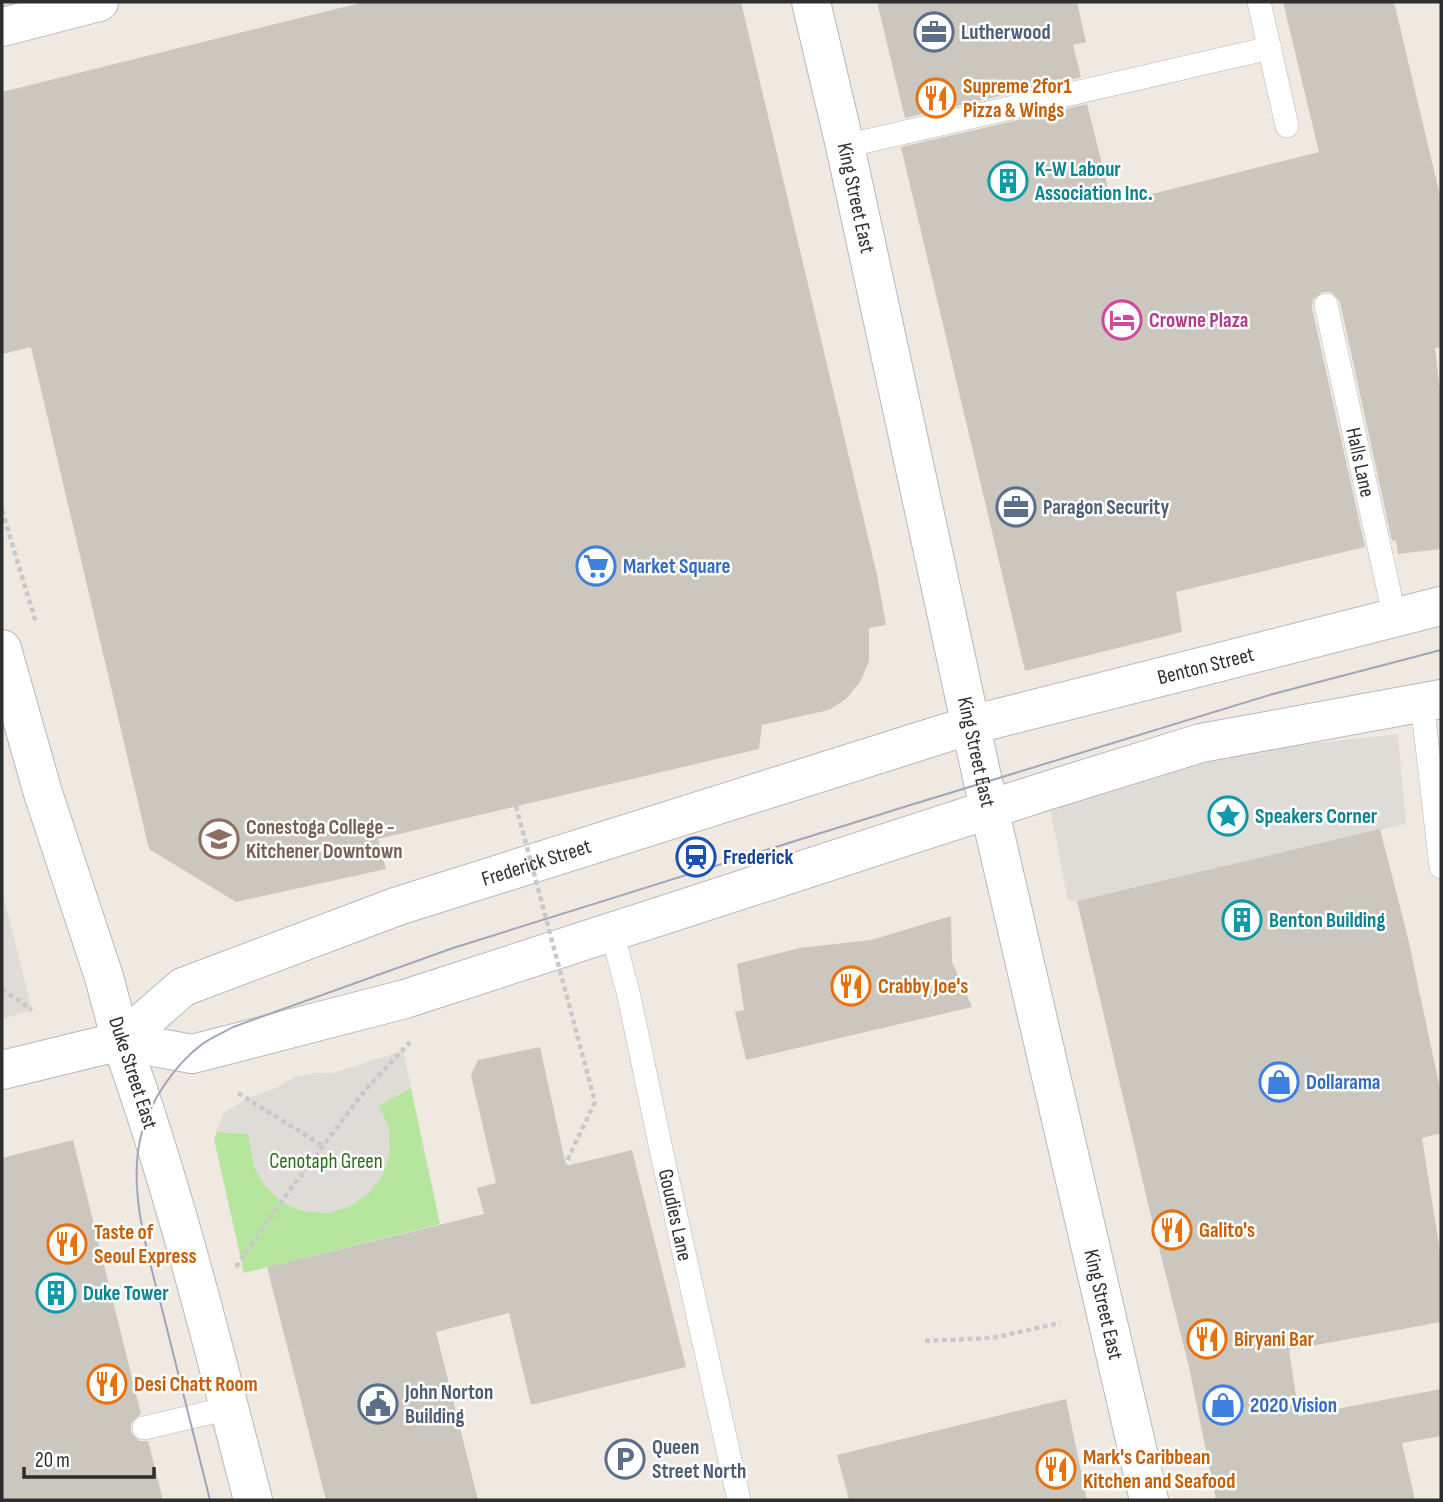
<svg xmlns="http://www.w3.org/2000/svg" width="1443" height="1502" font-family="'Sofia Sans Condensed',sans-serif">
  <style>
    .green { fill: #b6e59e }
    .plaza { fill: #dfdcd8 }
    .building { fill: #cbc7bf }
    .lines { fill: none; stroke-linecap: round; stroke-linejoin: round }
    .service-casing { stroke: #b4b7c1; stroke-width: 24 }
    .minor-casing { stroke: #b4b7c1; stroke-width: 40 }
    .tertiary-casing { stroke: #b4b7c1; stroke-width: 40 }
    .secondary-casing { stroke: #b4b7c1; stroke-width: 40 }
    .path { stroke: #c9c9c9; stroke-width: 4.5; stroke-dasharray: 5 3.5; stroke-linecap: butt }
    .service { stroke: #fff; stroke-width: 23 }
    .minor { stroke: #fff; stroke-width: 38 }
    .tertiary { stroke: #fff; stroke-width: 38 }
    .secondary { stroke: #fff; stroke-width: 38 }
    .tram { stroke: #a3a6b8; stroke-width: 2 }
    .path-bridge { stroke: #c9c9c9; stroke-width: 4.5; stroke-dasharray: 5 3.5; stroke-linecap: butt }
    .labels { text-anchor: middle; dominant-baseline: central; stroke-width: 5; stroke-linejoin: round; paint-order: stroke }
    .service-label { font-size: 21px; font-weight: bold; fill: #4e5e75; stroke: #fff; text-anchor: start }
    .food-label { font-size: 21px; font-weight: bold; fill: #c56008; stroke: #fff; text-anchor: start }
    .culture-label { font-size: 21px; font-weight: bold; fill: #0d838f; stroke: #fff; text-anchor: start }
    .street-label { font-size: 21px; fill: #2e2e2e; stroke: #fff }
    .hotel-label { font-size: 21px; font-weight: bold; fill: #b23c85; stroke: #fff; text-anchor: start }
    .shop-label { font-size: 21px; font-weight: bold; fill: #366cbe; stroke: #fff; text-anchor: start }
    .education-label { font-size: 21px; font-weight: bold; fill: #785e54; stroke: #fff; text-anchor: start }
    .transit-label { font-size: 21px; font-weight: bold; fill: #164399; stroke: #fff; text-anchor: start }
    .park-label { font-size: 21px; fill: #2c6e1b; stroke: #fff }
  </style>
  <rect width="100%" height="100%" fill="#efe9e1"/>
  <!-- green -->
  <path class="green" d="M403,1051L440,1224L244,1273L214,1139L224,1113L247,1099L276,1088L295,1077L317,1073H334Z"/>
  <!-- plaza -->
  <path class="plaza" d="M1398,734L1406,824L1077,901H1068L1050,808L1201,756Z
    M2,890L32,1010L2,1019Z
    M403,1051L411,1088L379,1106L389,1128L390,1152L383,1175L368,1194L349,1207L326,1213L302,1211L281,1202L265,1186L254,1167L248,1134L216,1132L224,1113L247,1099L276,1088L295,1077L317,1073H334Z"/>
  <!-- building -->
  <path class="building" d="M364,2H741L877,575L886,625L869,628V661L860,682L846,699L829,710L762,725L759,749L378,839L386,869L236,902L149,849L31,347L2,354V92Z
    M877,2H1077L1086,42L1073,45L1081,77L905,118Z
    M1283,2H1394L1441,200V347L1435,348L1441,401V549L1398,554L1396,540L1392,541L1340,302L1331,292H1322L1313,300L1312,308L1365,547L1176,592L1182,632L1025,671L901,147L1087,104L1112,204L1319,152Z
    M1380,829L1408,938L1441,1094V1133L1422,1138L1441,1258V1322L1289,1350L1299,1416L1441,1389V1436L1402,1443L1415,1500H1216L1189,1367L1149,1208L1077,901Z
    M951,916L952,962L972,1007L746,1060L735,1012L744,1010L737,964L799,948L871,940Z
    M540,1047L566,1166L632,1150L686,1367L531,1405L509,1313L436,1332L478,1500H326L267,1267L484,1214L477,1188L496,1183L471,1075L478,1060Z
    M73,1140L141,1414L131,1423V1432L139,1441H148L163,1500H2V1158Z
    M1066,1399L1087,1500H849L837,1455Z"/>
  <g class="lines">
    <!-- service casing -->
    <g class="service-casing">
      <g id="service">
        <path d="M1259,2L1287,126"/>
        <path d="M845,146L1270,48"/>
        <path id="s1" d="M1326,305L1395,619"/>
        <path d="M1422,702L1441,867"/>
        <path id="s2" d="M612,932L629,996L662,1154L739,1500"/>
        <path d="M144,1428L229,1408"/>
      </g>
    </g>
    <!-- minor casing -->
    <g class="minor-casing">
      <path id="minor" d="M2,27L99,2
        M2,649L43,793L104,977L121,1041"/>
    </g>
    <!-- tertiary casing -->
    <g class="tertiary-casing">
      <path id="tertiary" d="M121,1041C175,1191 213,1346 253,1500"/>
    </g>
    <!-- secondary casing -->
    <g class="secondary-casing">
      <g id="secondary">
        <path id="s3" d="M811,2L845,146L983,782L1149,1500"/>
        <path id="s4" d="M121,1041L183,987L398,906L971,725L1441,606"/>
        <path d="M2,1070L121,1041L192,1054L204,1051L405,999L1046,791L1201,743L1441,699"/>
      </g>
    </g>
    <!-- path -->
    <path class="path" d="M2,510L36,623
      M2,989L32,1010
      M238,1093L323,1146
      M236,1267L281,1202L366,1089L410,1042
      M925,1341L992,1338L1060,1323"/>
    <!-- service -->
    <use href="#service" class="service"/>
    <!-- minor -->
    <use href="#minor" class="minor"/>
    <!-- tertiary -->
    <use href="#tertiary" class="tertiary"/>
    <!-- secondary -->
    <use href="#secondary" class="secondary"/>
    <!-- tram -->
    <path class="tram" d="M210,1500C195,1442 181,1383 166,1325C152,1267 125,1191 142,1132C150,1101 175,1065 201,1045C210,1038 223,1033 233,1027L453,948L904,807L1273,694L1441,650"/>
    <!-- path-bridge -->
    <path class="path-bridge" d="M516,806L595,1102L564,1167"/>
  </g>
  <!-- icons -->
  <defs>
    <g id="office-ring" transform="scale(2.0125)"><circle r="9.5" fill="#fff" stroke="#5c6f8a" stroke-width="1.5"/><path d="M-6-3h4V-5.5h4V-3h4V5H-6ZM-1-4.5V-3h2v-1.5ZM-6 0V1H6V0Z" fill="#5c6f8a"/></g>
    <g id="restaurant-ring" transform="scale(2.0125)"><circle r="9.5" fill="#fff" stroke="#e8710a" stroke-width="1.5"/><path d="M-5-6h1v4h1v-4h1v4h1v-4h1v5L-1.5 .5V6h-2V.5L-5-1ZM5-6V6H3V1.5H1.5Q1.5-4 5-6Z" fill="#e8710a"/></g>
    <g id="building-ring" transform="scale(2.0125)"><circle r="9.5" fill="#fff" stroke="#0f9aa8" stroke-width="1.5"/><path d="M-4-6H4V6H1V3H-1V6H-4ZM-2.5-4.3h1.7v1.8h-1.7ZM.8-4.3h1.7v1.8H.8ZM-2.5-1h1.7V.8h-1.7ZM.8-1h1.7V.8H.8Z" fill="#0f9aa8"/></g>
    <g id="hotel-ring" transform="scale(2.0125)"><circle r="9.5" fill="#fff" stroke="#d1479c" stroke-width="1.5"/><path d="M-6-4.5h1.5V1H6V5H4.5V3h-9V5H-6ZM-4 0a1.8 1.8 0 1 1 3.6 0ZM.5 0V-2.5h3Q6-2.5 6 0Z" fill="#d1479c"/></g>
    <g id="supermarket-ring" transform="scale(2.0125)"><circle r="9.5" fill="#fff" stroke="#3f7fe0" stroke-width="1.5"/><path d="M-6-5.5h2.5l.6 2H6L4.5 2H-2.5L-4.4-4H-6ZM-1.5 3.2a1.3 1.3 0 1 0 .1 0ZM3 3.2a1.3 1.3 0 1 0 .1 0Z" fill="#3f7fe0"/></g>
    <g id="sight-ring" transform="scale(2.0125)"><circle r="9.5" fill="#fff" stroke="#0f9aa8" stroke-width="1.5"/><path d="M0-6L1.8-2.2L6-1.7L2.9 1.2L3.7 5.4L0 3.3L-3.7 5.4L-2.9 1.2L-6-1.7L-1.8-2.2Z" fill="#0f9aa8"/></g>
    <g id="university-ring" transform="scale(2.0125)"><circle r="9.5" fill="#fff" stroke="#8d6e63" stroke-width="1.5"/><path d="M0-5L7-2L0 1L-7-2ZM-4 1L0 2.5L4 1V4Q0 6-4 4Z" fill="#8d6e63"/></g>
    <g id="station-ring" transform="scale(2.0125)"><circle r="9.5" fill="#fff" stroke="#1a4fb4" stroke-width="1.5"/><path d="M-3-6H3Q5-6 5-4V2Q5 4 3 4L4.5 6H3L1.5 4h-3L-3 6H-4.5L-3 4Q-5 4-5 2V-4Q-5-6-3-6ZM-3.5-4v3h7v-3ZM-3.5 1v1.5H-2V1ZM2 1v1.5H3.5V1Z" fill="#1a4fb4"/></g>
    <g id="shop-ring" transform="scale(2.0125)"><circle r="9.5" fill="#fff" stroke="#3f7fe0" stroke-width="1.5"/><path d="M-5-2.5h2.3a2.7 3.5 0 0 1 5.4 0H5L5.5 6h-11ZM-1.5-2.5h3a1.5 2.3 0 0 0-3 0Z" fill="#3f7fe0"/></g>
    <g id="civic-ring" transform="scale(2.0125)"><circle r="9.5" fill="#fff" stroke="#5c6f8a" stroke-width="1.5"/><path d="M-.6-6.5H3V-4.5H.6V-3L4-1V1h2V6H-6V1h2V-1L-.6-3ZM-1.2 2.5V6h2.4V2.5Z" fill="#5c6f8a"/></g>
    <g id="parking-ring" transform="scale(2.0125)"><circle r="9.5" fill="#fff" stroke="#5c6f8a" stroke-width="1.5"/><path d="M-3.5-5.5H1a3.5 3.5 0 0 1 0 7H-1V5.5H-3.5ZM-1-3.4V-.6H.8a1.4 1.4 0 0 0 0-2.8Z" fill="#5c6f8a"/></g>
  </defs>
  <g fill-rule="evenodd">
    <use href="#office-ring" x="934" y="32"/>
    <use href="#restaurant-ring" x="936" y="98"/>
    <use href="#building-ring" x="1008" y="181"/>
    <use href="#hotel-ring" x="1122" y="320"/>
    <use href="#office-ring" x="1016" y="507"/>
    <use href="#supermarket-ring" x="596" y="566"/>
    <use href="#sight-ring" x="1228" y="816"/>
    <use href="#university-ring" x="219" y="839"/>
    <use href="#station-ring" x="696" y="857"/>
    <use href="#building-ring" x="1242" y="920"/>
    <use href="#restaurant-ring" x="851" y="986"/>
    <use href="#shop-ring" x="1279" y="1082"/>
    <use href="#restaurant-ring" x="1172" y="1230"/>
    <use href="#restaurant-ring" x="67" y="1244"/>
    <use href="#building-ring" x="56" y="1293"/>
    <use href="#restaurant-ring" x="1207" y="1339"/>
    <use href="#restaurant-ring" x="107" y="1384"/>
    <use href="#civic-ring" x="378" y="1404"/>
    <use href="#shop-ring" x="1223" y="1405"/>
    <use href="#parking-ring" x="625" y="1459"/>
    <use href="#restaurant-ring" x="1056" y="1469"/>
  </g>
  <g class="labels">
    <!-- service labels -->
    <g class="service-label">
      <text x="961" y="32">Lutherwood</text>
      <text x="1043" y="507">Paragon Security</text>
      <text x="405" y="1392">John Norton<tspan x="405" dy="24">Building</tspan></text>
      <text x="652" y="1447">Queen<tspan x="652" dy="24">Street North</tspan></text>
    </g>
    <!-- food labels -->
    <g class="food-label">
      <text x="963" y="86">Supreme 2for1<tspan x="963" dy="24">Pizza &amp; Wings</tspan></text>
      <text x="878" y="986">Crabby Joe's</text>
      <text x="1199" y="1230">Galito's</text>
      <text x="94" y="1232">Taste of<tspan x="94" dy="24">Seoul Express</tspan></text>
      <text x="1234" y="1339">Biryani Bar</text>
      <text x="134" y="1384">Desi Chatt Room</text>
      <text x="1083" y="1457">Mark's Caribbean<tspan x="1083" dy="24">Kitchen and Seafood</tspan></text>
    </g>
    <!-- culture labels -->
    <g class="culture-label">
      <text x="1035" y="169">K-W Labour<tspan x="1035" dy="24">Association Inc.</tspan></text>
      <text x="1255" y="816">Speakers Corner</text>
      <text x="1269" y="920">Benton Building</text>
      <text x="83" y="1293">Duke Tower</text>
    </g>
    <!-- street labels -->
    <g class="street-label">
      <text stroke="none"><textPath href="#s3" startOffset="201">King Street East</textPath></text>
      <text stroke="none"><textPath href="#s1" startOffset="161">Halls Lane</textPath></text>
      <text stroke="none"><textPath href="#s4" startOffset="1155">Benton Street</textPath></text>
      <text stroke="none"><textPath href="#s3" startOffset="768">King Street East</textPath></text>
      <text stroke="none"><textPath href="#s4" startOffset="457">Frederick Street</textPath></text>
      <text transform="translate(133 1073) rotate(72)">Duke Street East</text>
      <text stroke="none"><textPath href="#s2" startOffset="290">Goudies Lane</textPath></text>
      <text stroke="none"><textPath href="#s3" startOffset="1335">King Street East</textPath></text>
    </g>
    <!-- hotel labels -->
    <g class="hotel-label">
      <text x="1149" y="320">Crowne Plaza</text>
    </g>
    <!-- shop labels -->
    <g class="shop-label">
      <text x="623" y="566">Market Square</text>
      <text x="1306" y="1082">Dollarama</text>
      <text x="1250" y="1405">2020 Vision</text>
    </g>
    <!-- education labels -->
    <g class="education-label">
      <text x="246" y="827">Conestoga College -<tspan x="246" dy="24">Kitchener Downtown</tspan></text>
    </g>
    <!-- transit labels -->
    <g class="transit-label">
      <text x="723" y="857">Frederick</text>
    </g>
    <!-- park labels -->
    <g class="park-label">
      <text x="326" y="1161">Cenotaph Green</text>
    </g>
  </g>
  <!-- border -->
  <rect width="1443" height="1502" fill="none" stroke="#2e2e2e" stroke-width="7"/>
  <!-- scale -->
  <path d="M24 1467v10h130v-10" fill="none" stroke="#2e2e2e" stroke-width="3.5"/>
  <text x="35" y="1467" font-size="21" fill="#2e2e2e" stroke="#ffffff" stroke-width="5" paint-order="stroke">20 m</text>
</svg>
